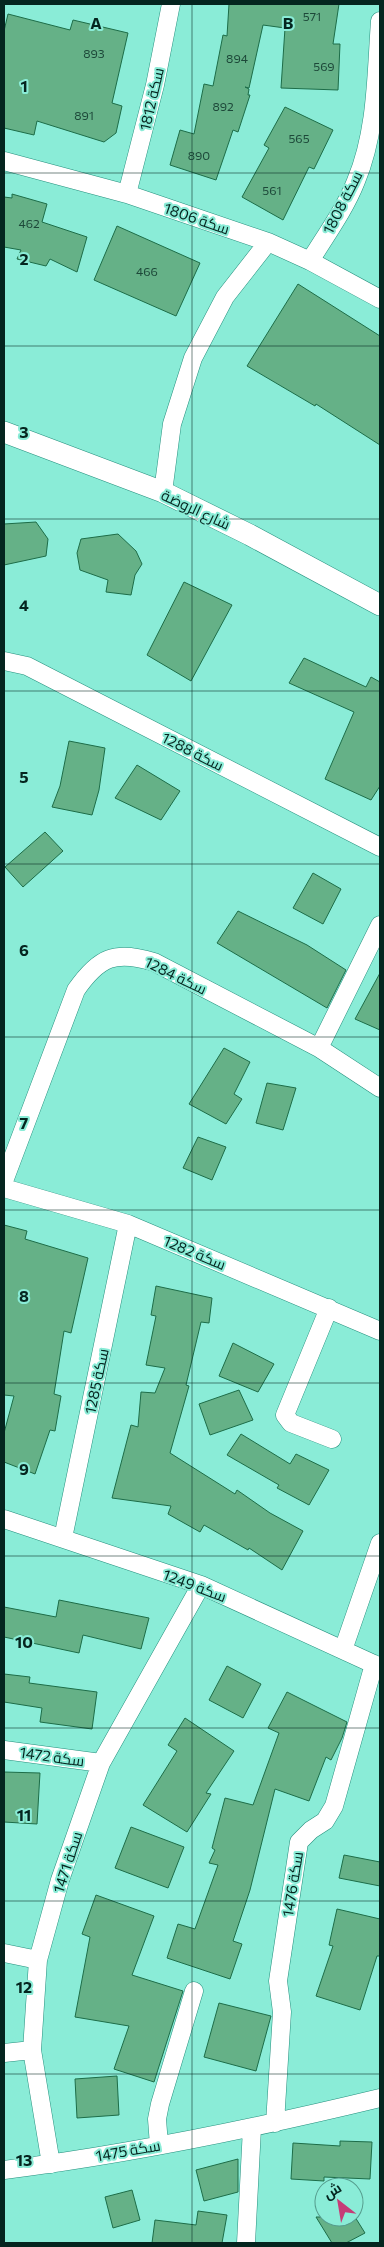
<svg xmlns="http://www.w3.org/2000/svg" width="384" height="2247" font-family="Commissioner,Cairo,sans-serif">
  <style>
    .building { fill: #65b187; stroke: #1d6d48 }
    .lines { fill: none; stroke-linecap: round; stroke-linejoin: round }
    .minor-casing { stroke: #25907e; stroke-width: 19 }
    .major-casing { stroke: #25907e; stroke-width: 22 }
    .minor { stroke: #fff; stroke-width: 18 }
    .major { stroke: #fff; stroke-width: 21 }
    .grid { fill: none; stroke: #05251f; stroke-width: 1; stroke-opacity: 0.55 }
    .labels { text-anchor: middle; dominant-baseline: central; stroke-width: 4; stroke-linejoin: round; paint-order: stroke }
    .number-label { font-size: 12px; fill: #1d4839 }
    .street-label { font-size: 15px; fill: #05251f; stroke: #8aecd7 }
    .grid-label { font-size: 16px; text-anchor: middle; font-weight: bold; fill: #05251f; stroke: #8aecd7; stroke-width: 4; stroke-linejoin: round; paint-order: stroke }
  </style>
  <rect width="100%" height="100%" fill="#8aecd7"/>
  <!-- building -->
  <path class="building" d="M229,4H339L333,44H340L338,90L281,88L285,28L263,25L249,88L245,87L249,89L248,95H250L238,132L233,130L216,180L170,165L180,130L194,134L204,84L213,86L223,35L227,36Z
    M8,14L70,30L73,20L128,33L112,103L122,106L116,133L104,142L37,121L34,135L4,128V31Z
    M285,107L333,130L314,169L309,167L283,220L242,197L269,148L264,145Z
    M12,194L47,204L42,222L87,237L77,272L50,259L46,266L17,259L21,250L4,247V197L12,198Z
    M117,226L200,263L176,316L94,280Z
    M298,284L380,336V445L316,404L315,406L247,366Z
    M36,522L48,539L46,556L4,565V524Z
    M118,534L136,551L142,564L135,575L131,595L106,592L108,580L80,570L77,553L81,539Z
    M184,582L232,605L191,681L147,655Z
    M304,658L366,687L371,677L380,682V786L371,800L325,779L354,712L289,683Z
    M69,741L105,748L99,790L92,815L52,807L60,786Z
    M137,765L180,791L161,820L115,798Z
    M45,832L63,851L23,887L5,867Z
    M313,873L341,889L323,924L293,908Z
    M238,911L307,945L346,970L327,1008L217,943Z
    M380,973V1030L355,1019Z
    M224,1048L250,1062L234,1094L242,1099L226,1124L189,1104Z
    M267,1083L296,1088L283,1130L256,1123Z
    M198,1137L226,1147L212,1180L183,1168Z
    M4,1225L27,1231L25,1239L88,1258L71,1333L64,1331L54,1394L61,1396L55,1431L50,1430L35,1474L4,1462V1433L14,1396L4,1395Z
    M156,1286L212,1298L209,1323L201,1322L186,1385L189,1386L170,1453L235,1494L237,1490L270,1513L303,1531L282,1570L249,1548L248,1550L204,1525L200,1532L168,1514L171,1506L112,1498L131,1425L138,1427L141,1392L155,1393L165,1368L146,1365L156,1316L151,1315Z
    M233,1343L274,1364L258,1392L219,1376Z
    M239,1390L253,1420L210,1435L199,1404Z
    M241,1434L290,1464L296,1454L329,1470L309,1505L277,1488L279,1485L227,1455Z
    M59,1600L149,1618L141,1649L83,1635L79,1653L4,1637V1607L56,1617Z
    M227,1666L261,1684L243,1718L209,1700Z
    M4,1674L30,1677L29,1683L97,1692L92,1729L40,1722L42,1708L4,1702Z
    M287,1692L347,1722L342,1738L331,1760L326,1757L309,1801L275,1789L250,1890L233,1941L242,1944L230,1979L167,1958L178,1924L195,1929L218,1865L209,1863L215,1850L212,1848L225,1798L253,1805L279,1733L268,1728Z
    M185,1718L234,1751L206,1793L211,1794L187,1832L143,1805L177,1751L168,1745Z
    M4,1772L40,1773L37,1824L4,1822Z
    M131,1827L184,1847L168,1888L115,1868Z
    M344,1855L380,1862V1886L339,1878Z
    M96,1895L154,1916L132,1975L183,1991L154,2082L114,2069L129,2026L75,2017L90,1937L82,1934Z
    M337,1909L380,1919V1956H377L360,2010L316,1996L333,1946L329,1945Z
    M219,2003L271,2016L256,2071L204,2057Z
    M117,2076L119,2115L77,2118L75,2079Z
    M340,2141L372,2142L370,2179L324,2177V2181L291,2179L293,2143L340,2146Z
    M238,2159V2192L204,2201L196,2170Z
    M132,2190L140,2220L113,2228L105,2197Z
    M198,2211L227,2215L222,2243H152L155,2220L196,2225Z
    M316,2217H355L365,2233L346,2243H332Z"/>
  <g class="lines">
    <!-- minor casing -->
    <g class="minor-casing">
      <path id="minor" d="M4,161L127,194L268,242L310,261L380,299
        M127,194L155,85L171,4
        M310,261C326,235 345,209 356,181C377,131 376,74 380,21
        M163,492L172,424L193,358L225,297L268,242
        M4,661L27,666L380,847
        M319,1048L380,925
        M4,1181L76,990C99,957 115,950 154,962L319,1048L380,1088
        M4,1188L128,1224L380,1331
        M329,1308L285,1415L291,1423L332,1439
        M4,1519L201,1585L380,1667
        M63,1538L128,1224
        M343,1650L380,1543
        M4,1750L101,1763
        M4,1953L38,1960
        M4,2053L32,2050
        M275,2123L282,2012L278,1981L299,1842L311,1830L325,1821L334,1806L374,1664
        M159,2145L157,2119L160,2104L194,1991
        M51,2164L32,2050L38,1960L60,1880L101,1763L201,1585
        M4,2170C130,2154 256,2128 380,2098
        M246,2243L252,2128"/>
    </g>
    <!-- major casing -->
    <g class="major-casing">
      <path id="major" d="M4,432L163,492L250,535L380,605"/>
    </g>
    <!-- minor -->
    <use href="#minor" class="minor"/>
    <!-- major -->
    <use href="#major" class="major"/>
  </g>
  <!-- grid -->
  <path class="grid" d="M192,4V2243M4,173H380M4,346H380M4,519H380M4,691H380M4,864H380M4,1037H380M4,1210H380M4,1383H380M4,1556H380M4,1728H380M4,1901H380M4,2074H380"/>
  <g class="labels">
    <!-- number labels -->
    <g class="number-label">
      <text x="312" y="16">571</text>
      <text x="94" y="53">893</text>
      <text x="237" y="58">894</text>
      <text x="324" y="66">569</text>
      <text x="223" y="106">892</text>
      <text x="84" y="115">891</text>
      <text x="299" y="138">565</text>
      <text x="199" y="155">890</text>
      <text x="272" y="190">561</text>
      <text x="29" y="223">462</text>
      <text x="147" y="271">466</text>
    </g>
    <!-- street labels -->
    <g class="street-label">
      <text transform="translate(151 99) rotate(-77)">سكة 1812</text>
      <text transform="translate(342 202) rotate(-63)">سكة 1808</text>
      <text transform="translate(197 218) rotate(19)">سكة 1806</text>
      <text transform="translate(196 509) rotate(25)">شارع الروضة</text>
      <text transform="translate(193 751) rotate(27)">سكة 1288</text>
      <text transform="translate(176 975) rotate(26)">سكة 1284</text>
      <text transform="translate(195 1252) rotate(23)">سكة 1282</text>
      <text transform="translate(96 1381) rotate(-78)">سكة 1285</text>
      <text transform="translate(195 1585) rotate(21)">سكة 1249</text>
      <text transform="translate(52 1756) rotate(8)">سكة 1472</text>
      <text transform="translate(67 1862) rotate(-72)">سكة 1471</text>
      <text transform="translate(292 1884) rotate(-81)">سكة 1476</text>
      <text transform="translate(128 2150) rotate(-10)">سكة 1475</text>
    </g>
  </g>
  <g class="grid-label">
    <text x="96" y="29">A</text>
    <text x="288" y="29">B</text>
    <text x="24" y="92">1</text>
    <text x="24" y="265">2</text>
    <text x="24" y="438">3</text>
    <text x="24" y="611">4</text>
    <text x="24" y="783">5</text>
    <text x="24" y="956">6</text>
    <text x="24" y="1129">7</text>
    <text x="24" y="1302">8</text>
    <text x="24" y="1475">9</text>
    <text x="24" y="1648">10</text>
    <text x="24" y="1821">11</text>
    <text x="24" y="1993">12</text>
    <text x="24" y="2166">13</text>
  </g>
  <!-- border -->
  <rect width="384" height="2247" fill="none" stroke="#05251f" stroke-width="10"/>
  <!-- north arrow -->
  <g transform="translate(339 2202) rotate(329)"><circle r="24" fill="#8aecd7" stroke="#559c8d"/>
  <path d="M0-4L9 19L0 12L-9 19Z" fill="#c63c77"/>
  <text y="-8" font-size="14" font-weight="bold" text-anchor="middle" fill="#05251f">ش</text>
  </g>
</svg>
